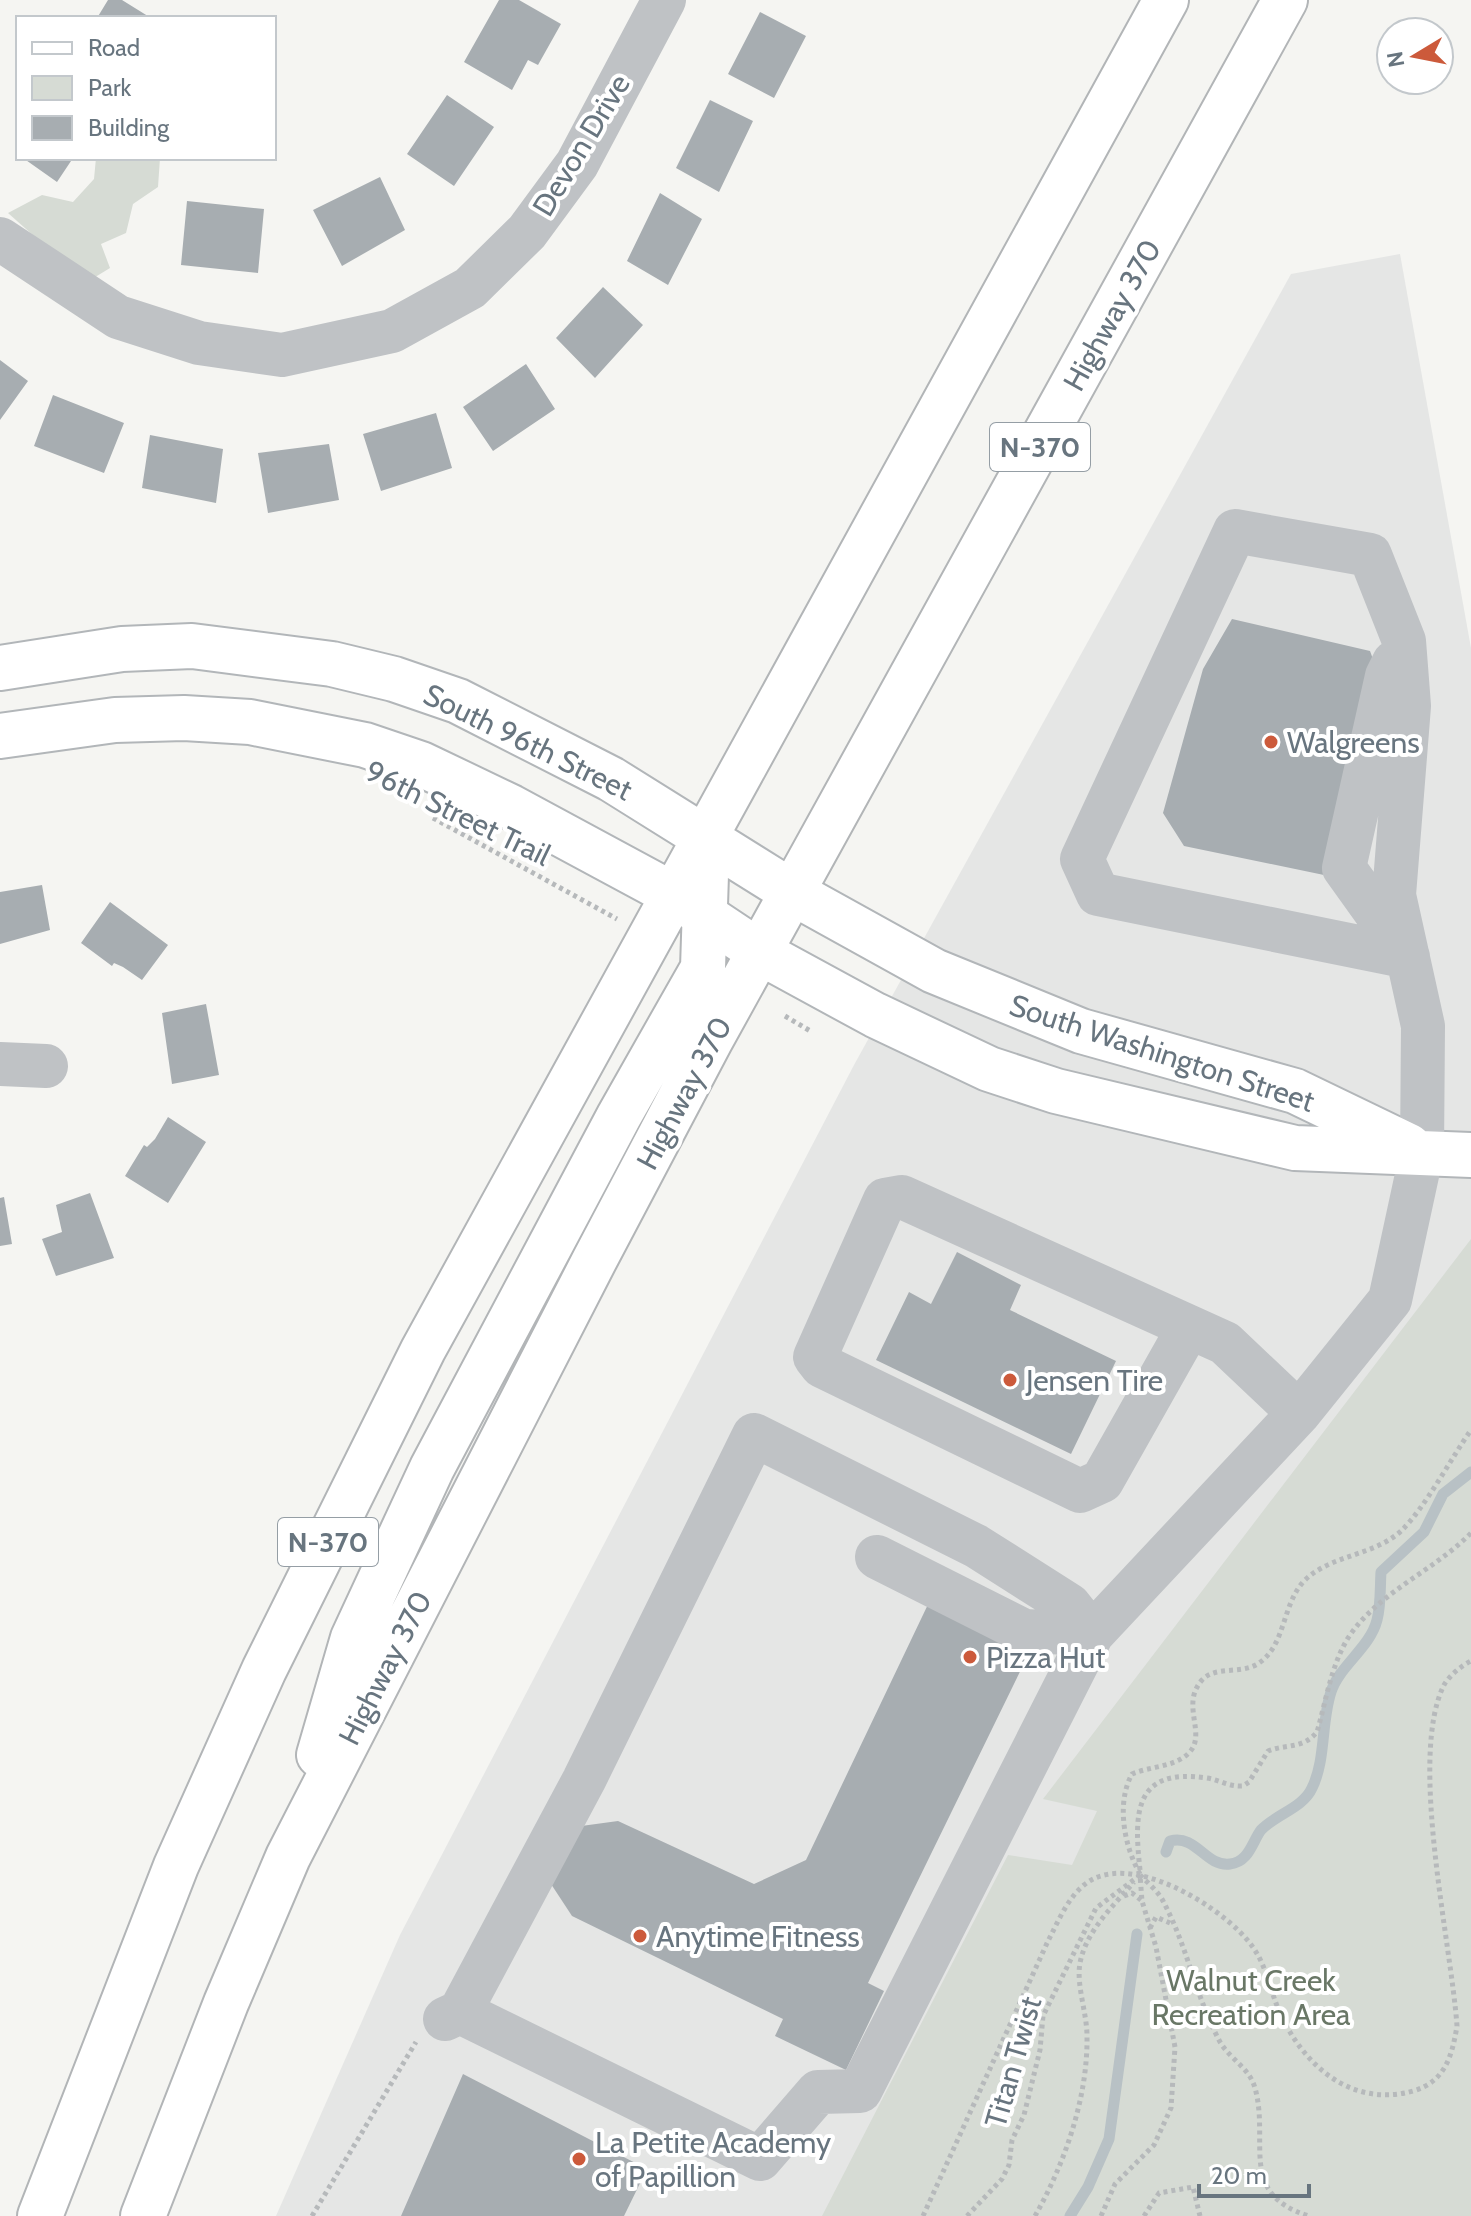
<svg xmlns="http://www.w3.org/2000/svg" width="1471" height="2216" font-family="Cabin,sans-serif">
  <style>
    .built { fill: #e5e6e5 }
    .green { fill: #d6dbd4 }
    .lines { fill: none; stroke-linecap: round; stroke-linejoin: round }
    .stream { stroke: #b8c1c5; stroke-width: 11 }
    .building { fill: #a7adb1 }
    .major-casing { stroke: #b2b6b9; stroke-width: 48 }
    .highway-casing { stroke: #b2b5b7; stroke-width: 48 }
    .path { stroke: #b6b9bb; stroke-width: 5; stroke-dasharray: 4 4; stroke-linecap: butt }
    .minor { stroke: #bfc2c5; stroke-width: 44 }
    .major { stroke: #fff; stroke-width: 44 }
    .highway { stroke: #fff; stroke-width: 44 }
    .poi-dot { fill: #cc5a3b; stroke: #fff; stroke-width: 3 }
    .labels { text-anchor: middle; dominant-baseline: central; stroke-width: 8; stroke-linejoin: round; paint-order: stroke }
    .shield { fill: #fff; stroke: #959ea5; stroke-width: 2 }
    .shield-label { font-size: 28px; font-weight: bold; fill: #68757f }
    .street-label { font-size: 30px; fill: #68757f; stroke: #fff }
    .poi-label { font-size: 30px; fill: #68757f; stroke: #fff; text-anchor: start }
    .park-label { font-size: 30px; fill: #697766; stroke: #fff }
  </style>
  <rect width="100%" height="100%" fill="#f5f5f2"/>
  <!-- built -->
  <path class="built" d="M1400,254L1471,648V1353L904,2216H276L400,1935L854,1065L1291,274Z"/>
  <!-- green -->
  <path class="green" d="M96,158H160L158,187L133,204L126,233L101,244L110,268L92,279L44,245L8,213L42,195L73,202L94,179Z
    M1471,1239V2216H822L1008,1855L1072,1865L1097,1811L1043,1799Z"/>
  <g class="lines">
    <!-- stream -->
    <path class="stream" d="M1166,1852L1170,1841C1197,1834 1205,1867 1230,1864C1249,1862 1252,1842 1261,1830C1276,1814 1303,1808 1312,1788C1326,1760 1321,1722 1331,1692C1339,1666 1370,1648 1377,1620C1381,1605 1380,1587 1381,1572L1424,1532L1443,1494L1471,1472
      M1070,2216L1088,2187L1109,2139L1137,1934"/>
  </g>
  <!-- building -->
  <path class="building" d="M108,0H122L151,18H97Z
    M499,0H519L561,24L538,65L528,60L512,90L464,62Z
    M760,12L806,36L774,98L728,74Z
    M447,95L494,127L454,186L407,154Z
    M710,100L753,121L719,192L676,168Z
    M23,158H73L57,182Z
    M380,177L405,230L342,266L313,210Z
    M660,193L702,219L668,285L627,261Z
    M187,201L264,209L258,273L181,265Z
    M603,287L643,325L595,378L556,338Z
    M0,360L28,381L0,420Z
    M526,364L555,409L493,451L463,407Z
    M53,395L124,423L104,473L34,446Z
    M436,413L452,468L381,491L363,434Z
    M150,435L223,449L216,503L142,488Z
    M329,444L339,500L268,513L258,453Z
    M1232,619L1370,651L1377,670L1324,875L1184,846L1163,813L1203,669Z
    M42,885L50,930L0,944V892Z
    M110,902L168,945L142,980L123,967L114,963L112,966L81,943Z
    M206,1004L219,1075L172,1084L162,1013Z
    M168,1117L206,1142L168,1203L125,1176L144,1145L147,1147L155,1139Z
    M90,1193L114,1258L56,1276L42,1239L62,1232L56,1205Z
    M4,1197L12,1244L0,1246V1198Z
    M957,1252L1021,1285L1010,1310L1116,1361L1071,1454L876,1360L909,1292L931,1304Z
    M932,1596L1033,1645L868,1983L884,1991L846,2070L775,2036L783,2019L572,1916L551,1884L574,1827L618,1821L754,1884L806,1860Z
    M463,2074L647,2169L624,2216H401Z"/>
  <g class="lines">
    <!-- major casing -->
    <g class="major-casing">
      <path id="major" d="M0,668L122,649L192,646L332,664L394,679L458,701L611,779L795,894L934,971L1081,1031L1295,1091L1409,1146
        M0,736L115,720L184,718L250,722L365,745L421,764L511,807L674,895L761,953L875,1015L989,1069L1056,1091L1295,1148L1471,1155"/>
    </g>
    <!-- highway casing -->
    <g class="highway-casing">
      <path id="highway" d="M319,1755L353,1638L432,1468L619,1116L703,968L707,843
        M40,2216L176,1866L264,1670L423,1350L1166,0
        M143,2216L226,2003L288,1857L594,1261L710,1041L1285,0"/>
    </g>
    <!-- path -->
    <path class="path" d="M433,818L617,919
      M785,1016L812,1032
      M1140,1870C1134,1814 1133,1767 1207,1778C1220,1780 1229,1787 1243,1786L1249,1782L1268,1751C1286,1744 1303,1749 1317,1732C1326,1701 1331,1666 1348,1638C1378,1592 1434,1571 1471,1533
      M1140,1874C1124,1846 1116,1803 1132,1774C1148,1767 1170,1767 1184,1757C1212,1738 1178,1707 1202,1680C1216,1665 1242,1675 1259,1663C1286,1645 1282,1603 1305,1580C1332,1554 1375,1556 1402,1530C1424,1509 1452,1457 1471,1430
      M1124,1896L1132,1893L1142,1901
      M1150,1928L1156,1917L1170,1923
      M312,2216L416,2042
      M923,2216L1048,1941C1058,1922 1067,1899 1084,1885C1128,1848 1224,1907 1252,1946C1267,1966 1270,1991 1280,2013C1304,2066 1352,2108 1413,2091C1445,2082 1452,2056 1457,2026C1451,1942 1408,1757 1444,1685C1450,1675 1461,1666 1471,1661
      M967,2216L1002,2179L1009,2165L1012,2140L1024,2115L1040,2050L1043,2016L1096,1908L1139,1876
      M1035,2216C1065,2163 1088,2097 1087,2036C1087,2013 1076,1985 1080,1963C1086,1931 1114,1905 1134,1882
      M1101,2216L1115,2184L1154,2145L1171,2108L1175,2047L1156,1947L1142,1901L1140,1875C1148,1883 1159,1892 1164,1903C1187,1946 1196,1997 1219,2040C1229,2059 1249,2067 1255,2088C1270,2142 1237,2194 1309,2216
      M1144,2216L1159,2193L1193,2187L1200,2216"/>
    <!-- minor -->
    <path class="minor" d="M0,239L118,317L199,343L282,355L392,331L470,288L527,232L577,164L664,0
      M1394,662L1387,676L1344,868L1397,942
      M0,1064L46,1066
      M1189,1327L1102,1481L1080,1491L822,1366L815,1357L885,1200L902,1197L1225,1343L1299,1413
      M877,1557L1024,1631L1092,1634
      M460,2012L760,2159L818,2092L860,2091L1092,1634L1299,1413L1390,1300L1422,1152L1423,1026L1394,895L1409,706L1404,641L1370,555L1235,531L1082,859L1098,894L1408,957
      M445,2019L460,2012L584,1780L754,1435L976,1546L1069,1605L1092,1634"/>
    <!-- major -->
    <use href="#major" class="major"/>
    <!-- highway -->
    <use href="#highway" class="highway"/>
  </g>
  <!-- markers -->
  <g class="poi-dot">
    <circle cx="1271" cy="742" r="8"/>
    <circle cx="1010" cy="1380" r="8"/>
    <circle cx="970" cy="1657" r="8"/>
    <circle cx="640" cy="1936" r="8"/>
    <circle cx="579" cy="2159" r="8"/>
  </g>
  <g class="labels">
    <!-- shield labels -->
    <g class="shield">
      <rect x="990" y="423" width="100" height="48" rx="6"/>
      <rect x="278" y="1518" width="100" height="48" rx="6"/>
    </g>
    <g class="shield-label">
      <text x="1040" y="447">N-370</text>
      <text x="328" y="1542">N-370</text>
    </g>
    <!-- street labels -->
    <g class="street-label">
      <text transform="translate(581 145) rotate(-59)">Devon Drive</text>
      <text transform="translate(1112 315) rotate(-61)">Highway 370</text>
      <text transform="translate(528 742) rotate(26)">South 96th Street</text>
      <text transform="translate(458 813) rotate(26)">96th Street Trail</text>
      <text transform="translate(1162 1053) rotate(18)">South Washington Street</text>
      <text transform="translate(684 1093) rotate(-62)">Highway 370</text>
      <text transform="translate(385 1668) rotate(-63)">Highway 370</text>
      <text transform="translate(1013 2062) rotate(-74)">Titan Twist</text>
    </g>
    <!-- poi labels -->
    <g class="poi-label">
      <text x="1287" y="742">Walgreens</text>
      <text x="1026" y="1380">Jensen Tire</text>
      <text x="986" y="1657">Pizza Hut</text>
      <text x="656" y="1936">Anytime Fitness</text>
      <text x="595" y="2142">La Petite Academy<tspan x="595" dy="34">of Papillion</tspan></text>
    </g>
    <!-- park labels -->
    <g class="park-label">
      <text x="1251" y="1980">Walnut Creek<tspan x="1251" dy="34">Recreation Area</tspan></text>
    </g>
  </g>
  <!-- legend -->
  <rect x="16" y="16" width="260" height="144" fill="#ffffff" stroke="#c3c8cc" stroke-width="2"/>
  <rect x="32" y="42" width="40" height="12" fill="#ffffff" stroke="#c3c8cc" stroke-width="2"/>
  <text x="88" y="56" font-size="24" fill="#68757f">Road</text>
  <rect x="32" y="76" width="40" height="24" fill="#d6dbd4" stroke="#c3c8cc" stroke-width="2"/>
  <text x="88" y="96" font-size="24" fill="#68757f">Park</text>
  <rect x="32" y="116" width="40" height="24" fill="#a7adb1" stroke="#c3c8cc" stroke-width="2"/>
  <text x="88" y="136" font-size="24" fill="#68757f">Building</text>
  <!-- north arrow -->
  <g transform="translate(1415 56) rotate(260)"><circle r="38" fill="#ffffff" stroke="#c3c8cc" stroke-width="2"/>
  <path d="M0-6L14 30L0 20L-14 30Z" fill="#cc5a3b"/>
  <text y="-12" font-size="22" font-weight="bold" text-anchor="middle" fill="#68757f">N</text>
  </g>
  <!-- scale -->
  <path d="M1199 2184v12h110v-12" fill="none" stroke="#68757f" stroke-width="4"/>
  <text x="1211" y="2184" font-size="24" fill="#68757f" stroke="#ffffff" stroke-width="6" paint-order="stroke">20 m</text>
</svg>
